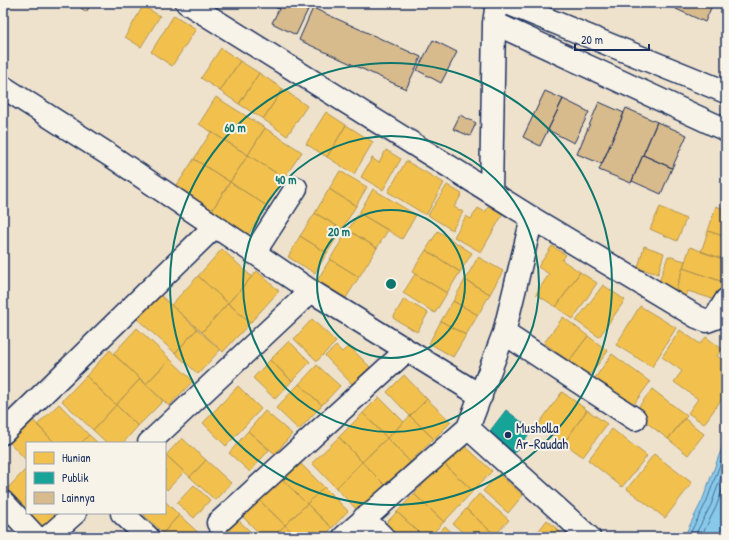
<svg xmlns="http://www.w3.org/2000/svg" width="729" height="540" font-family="'Patrick Hand',sans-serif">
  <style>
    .water { fill: #88c9e9; stroke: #5c8bb1 }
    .homes { fill: #f2c14e; stroke: #b29553 }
    .public { fill: #17a398; stroke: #188087 }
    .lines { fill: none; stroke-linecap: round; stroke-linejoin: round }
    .shore { stroke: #476d96; stroke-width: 1 }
    .building { fill: #d8bb8d; stroke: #1b2f5e }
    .street-casing { stroke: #1b2f5e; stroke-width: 25 }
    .primary-casing { stroke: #1b2f5e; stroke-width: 25 }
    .street { stroke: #f7f3e8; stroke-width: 22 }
    .primary { stroke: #f7f3e8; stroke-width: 22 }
    .ring { fill: none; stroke: #0f766e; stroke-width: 2 }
    .poi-dot { fill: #1b2f5e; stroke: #f7f3e8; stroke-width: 1.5 }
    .labels { text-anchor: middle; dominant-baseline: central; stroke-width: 4; stroke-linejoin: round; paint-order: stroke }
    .poi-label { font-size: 14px; fill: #1b2f5e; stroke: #f7f3e8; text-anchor: start }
    .centre { fill: #0f766e; stroke: #f7f3e8; stroke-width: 2 }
    .ring-label { font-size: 12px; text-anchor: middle; font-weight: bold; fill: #0f766e; stroke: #f7f3e8; stroke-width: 4; stroke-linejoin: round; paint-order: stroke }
  </style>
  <rect width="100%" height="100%" fill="#eee2cd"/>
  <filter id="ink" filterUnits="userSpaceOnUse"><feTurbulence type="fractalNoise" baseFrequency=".025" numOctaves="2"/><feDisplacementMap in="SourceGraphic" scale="8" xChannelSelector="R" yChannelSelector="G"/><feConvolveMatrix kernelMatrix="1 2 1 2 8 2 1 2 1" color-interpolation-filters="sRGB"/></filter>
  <g filter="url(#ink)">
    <!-- water -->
    <path class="water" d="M726,437V537H684L702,501Z"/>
    <!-- homes -->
    <path class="homes" d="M143,6L160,16L141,47L125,37Z
      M174,15L196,29L172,66L151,52Z
      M221,48L240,61L220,91L201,78Z
      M240,61L259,73L239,104L220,91Z
      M259,73L283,89L263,119L239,104Z
      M283,89L307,106L287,136L263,119Z
      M216,97L265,128L248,155L199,124Z
      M326,112L346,125L327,157L306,144Z
      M346,125L373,142L354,174L327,157Z
      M265,128L302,152L284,178L248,155Z
      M211,132L248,155L230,182L194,159Z
      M386,150L401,159L383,190L361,177L372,158L379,163Z
      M248,155L284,178L267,206L230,182Z
      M194,159L230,182L211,212L175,188Z
      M406,161L444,183L426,215L388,192Z
      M340,171L367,187L356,206L329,189Z
      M230,182L267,206L248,235L211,212Z
      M447,185L462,194L454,207L463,212L452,230L428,215Z
      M329,189L356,206L342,229L315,213Z
      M373,189L416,215L402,239L359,213Z
      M489,206L503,214L481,252L454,237L466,216L471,219L478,208L485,212Z
      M716,206L726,210V237L708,231Z
      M660,207L686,219L677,241L650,229Z
      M315,213L342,229L327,253L300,236Z
      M359,213L388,230L377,248L348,230Z
      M348,230L377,248L359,277L330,259Z
      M438,231L472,253L460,272L426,250Z
      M708,231L726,237V260L701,252Z
      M300,236L327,253L315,273L288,257Z
      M552,246L566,255L562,260L580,272L556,307L536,294L549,274L538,267Z
      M644,246L664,253L658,274L638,268Z
      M690,247L726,260V283L683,268Z
      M222,249L252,277L228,303L198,276Z
      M426,250L460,272L447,293L412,272Z
      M668,256L685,261L674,294L657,288Z
      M478,257L503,271L490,294L465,280Z
      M330,259L359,277L346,298L317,281Z
      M683,268L726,283V291L722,302L688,291L685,300L674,296Z
      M257,271L279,291L250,323L228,303Z
      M580,272L597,283L573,319L556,307Z
      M415,274L447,293L435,313L403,293Z
      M198,276L228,303L202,332L171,305Z
      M465,280L490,294L478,315L453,301Z
      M603,285L625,300L599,337L576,321Z
      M158,293L197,329L175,353L136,318Z
      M404,299L428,313L417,332L393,318Z
      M453,301L478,315L466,335L441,321Z
      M228,303L250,323L223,352L202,332Z
      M640,306L676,328L652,367L616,345Z
      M563,317L588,336L569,361L544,343Z
      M312,319L336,342L317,361L294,339Z
      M441,321L466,335L453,357L429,343Z
      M137,328L170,359L146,384L113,354Z
      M197,329L220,350L198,374L175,353Z
      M680,330L700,344L706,337L722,349L717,356L722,360L726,355V393L704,424L688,413L698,399L674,382L682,371L662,357Z
      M588,336L608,351L588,377L569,361Z
      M289,341L310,362L292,381L270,360Z
      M336,346L342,352L349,346L370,367L352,384L325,356Z
      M110,350L140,379L116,405L86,376Z
      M612,354L650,382L631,408L593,381Z
      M170,359L193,381L169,406L146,384Z
      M270,360L292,381L275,399L253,378Z
      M317,365L340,386L322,405L299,384Z
      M404,375L427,399L410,416L387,392Z
      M86,376L116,405L93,430L62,401Z
      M140,379L163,401L138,426L116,405Z
      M299,384L322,405L299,430L276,408Z
      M238,386L261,409L226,446L203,423Z
      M652,389L687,416L668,439L634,413Z
      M562,392L587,410L564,443L538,425Z
      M379,397L404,422L387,438L363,413Z
      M427,399L451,422L434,439L410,416Z
      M59,404L89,435L81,443H55L37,425Z
      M116,405L138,426L123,443H107L93,430Z
      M587,410L607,424L583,457L564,443Z
      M265,411L292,434L275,454L248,431Z
      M363,413L387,438L362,462L339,437Z
      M410,416L434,439L410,462L387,438Z
      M684,418L704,434L688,455L668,439Z
      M32,419L55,443H27V461L9,442Z
      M612,429L647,456L622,487L588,460Z
      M248,431L269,450L250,472L229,453Z
      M89,435L98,443H81Z
      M339,437L362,462L336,488L312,463Z
      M182,438L206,460L190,477L166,455Z
      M387,438L410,462L386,486L362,462Z
      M462,443L492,471L473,491L443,463Z
      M654,454L692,483L665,518L627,489Z
      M166,455L184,472L167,490L165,488Z
      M206,460L231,483L215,500L190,477Z
      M298,461L324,487L307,504L281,478Z
      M362,462L386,486L359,512L336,488Z
      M443,463L473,491L444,522L414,494Z
      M26,469L27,471L26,513L5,491Z
      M499,474L523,495L508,513L483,491Z
      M281,478L307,504L285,525L259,500Z
      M194,485L210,500L194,518L177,503Z
      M324,487L348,511L332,528L307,504Z
      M414,494L444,522L429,537H424L397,512Z
      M479,494L509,520L495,535L466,509Z
      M259,500L285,525L274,537H263L243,517Z
      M165,501L179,515L163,533L142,513H165Z
      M307,504L332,528L323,537H297L285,525Z
      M466,509L495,535L494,537H468L453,524Z
      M397,512L424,537H392L382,527Z
      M27,513H65L46,532Z
      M179,515L202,536L201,537H167L163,533Z
      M236,518L256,537L220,536Z
      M547,520L566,537H534Z
      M285,525L297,537H274Z
      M445,526L457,537H435Z"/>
    <!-- public -->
    <path class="public" d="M506,410L532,430L509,460L483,440Z"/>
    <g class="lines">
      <!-- shore -->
      <path class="shore" d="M688,537L706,503L726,448
        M694,537L711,505L726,463
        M701,537L716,507L726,480"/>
    </g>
    <!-- building -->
    <path class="building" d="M75,3H92L86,12Z
      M266,3H282L279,9Z
      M282,3H311L296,35L272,23Z
      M679,3H713L705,22L676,9Z
      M313,8L421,57L406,89L299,40Z
      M433,40L457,52L441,83L417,70Z
      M545,91L563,99L540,146L523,137Z
      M563,99L589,112L574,143L548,130Z
      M599,102L624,113L602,164L577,154Z
      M626,108L657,122L631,183L599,170Z
      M460,115L476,123L470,136L453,129Z
      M657,122L687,135L672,168L643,155Z
      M643,155L672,168L661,194L632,181Z"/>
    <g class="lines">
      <!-- street casing -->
      <g class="street-casing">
        <path id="street" d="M187,3L532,218L697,317L707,321L715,318L726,300
          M494,23L726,130
          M3,87L111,156L311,291L481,396
          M491,192L494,23L497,3
          M254,253L296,188
          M504,333L635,419
          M468,428L589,537
          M3,433L215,226
          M149,443L311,291
          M3,502L36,537
          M122,513L148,537
          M364,518L383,537
          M218,523L406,351
          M48,537L75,513
          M344,537L468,428L504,333L532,218"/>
      </g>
      <!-- primary casing -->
      <g class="primary-casing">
        <path id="primary" d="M507,3L726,92"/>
      </g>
      <!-- street -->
      <use href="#street" class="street"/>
      <!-- primary -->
      <use href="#primary" class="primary"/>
    </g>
  </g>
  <!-- distance rings -->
  <g class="ring">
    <circle cx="391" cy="284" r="74"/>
    <circle cx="391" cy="284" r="148"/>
    <circle cx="391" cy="284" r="221"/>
  </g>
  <!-- markers -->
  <circle class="poi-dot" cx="508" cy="435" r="4"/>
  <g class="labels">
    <!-- poi labels -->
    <g class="poi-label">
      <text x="516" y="427">Musholla<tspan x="516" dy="16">Ar-Raudah</tspan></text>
    </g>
  </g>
  <circle cx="391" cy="284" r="6" class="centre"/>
  <g class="ring-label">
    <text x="235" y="132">60 m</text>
    <text x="286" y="184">40 m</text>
    <text x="339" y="236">20 m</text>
  </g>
  <!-- margin -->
  <rect width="729" height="540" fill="none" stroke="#f7f3e8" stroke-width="16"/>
  <rect x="8" y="8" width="713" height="524" fill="none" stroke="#1b2f5e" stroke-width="1.5" filter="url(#ink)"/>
  <!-- legend -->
  <rect x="26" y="442" width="140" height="72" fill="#f7f3e8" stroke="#9fa5b1"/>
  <rect x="34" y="452" width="20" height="12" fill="#f2c14e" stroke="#9fa5b1"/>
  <text x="62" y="462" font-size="12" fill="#1b2f5e">Hunian</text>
  <rect x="34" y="472" width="20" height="12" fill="#17a398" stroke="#9fa5b1"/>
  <text x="62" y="482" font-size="12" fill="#1b2f5e">Publik</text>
  <rect x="34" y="492" width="20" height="12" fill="#d8bb8d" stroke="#9fa5b1"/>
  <text x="62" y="502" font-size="12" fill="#1b2f5e">Lainnya</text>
  <!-- scale -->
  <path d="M575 44v6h74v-6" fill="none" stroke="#1b2f5e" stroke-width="2"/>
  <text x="581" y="44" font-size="12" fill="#1b2f5e" stroke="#f7f3e8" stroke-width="3" paint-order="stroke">20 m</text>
</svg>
